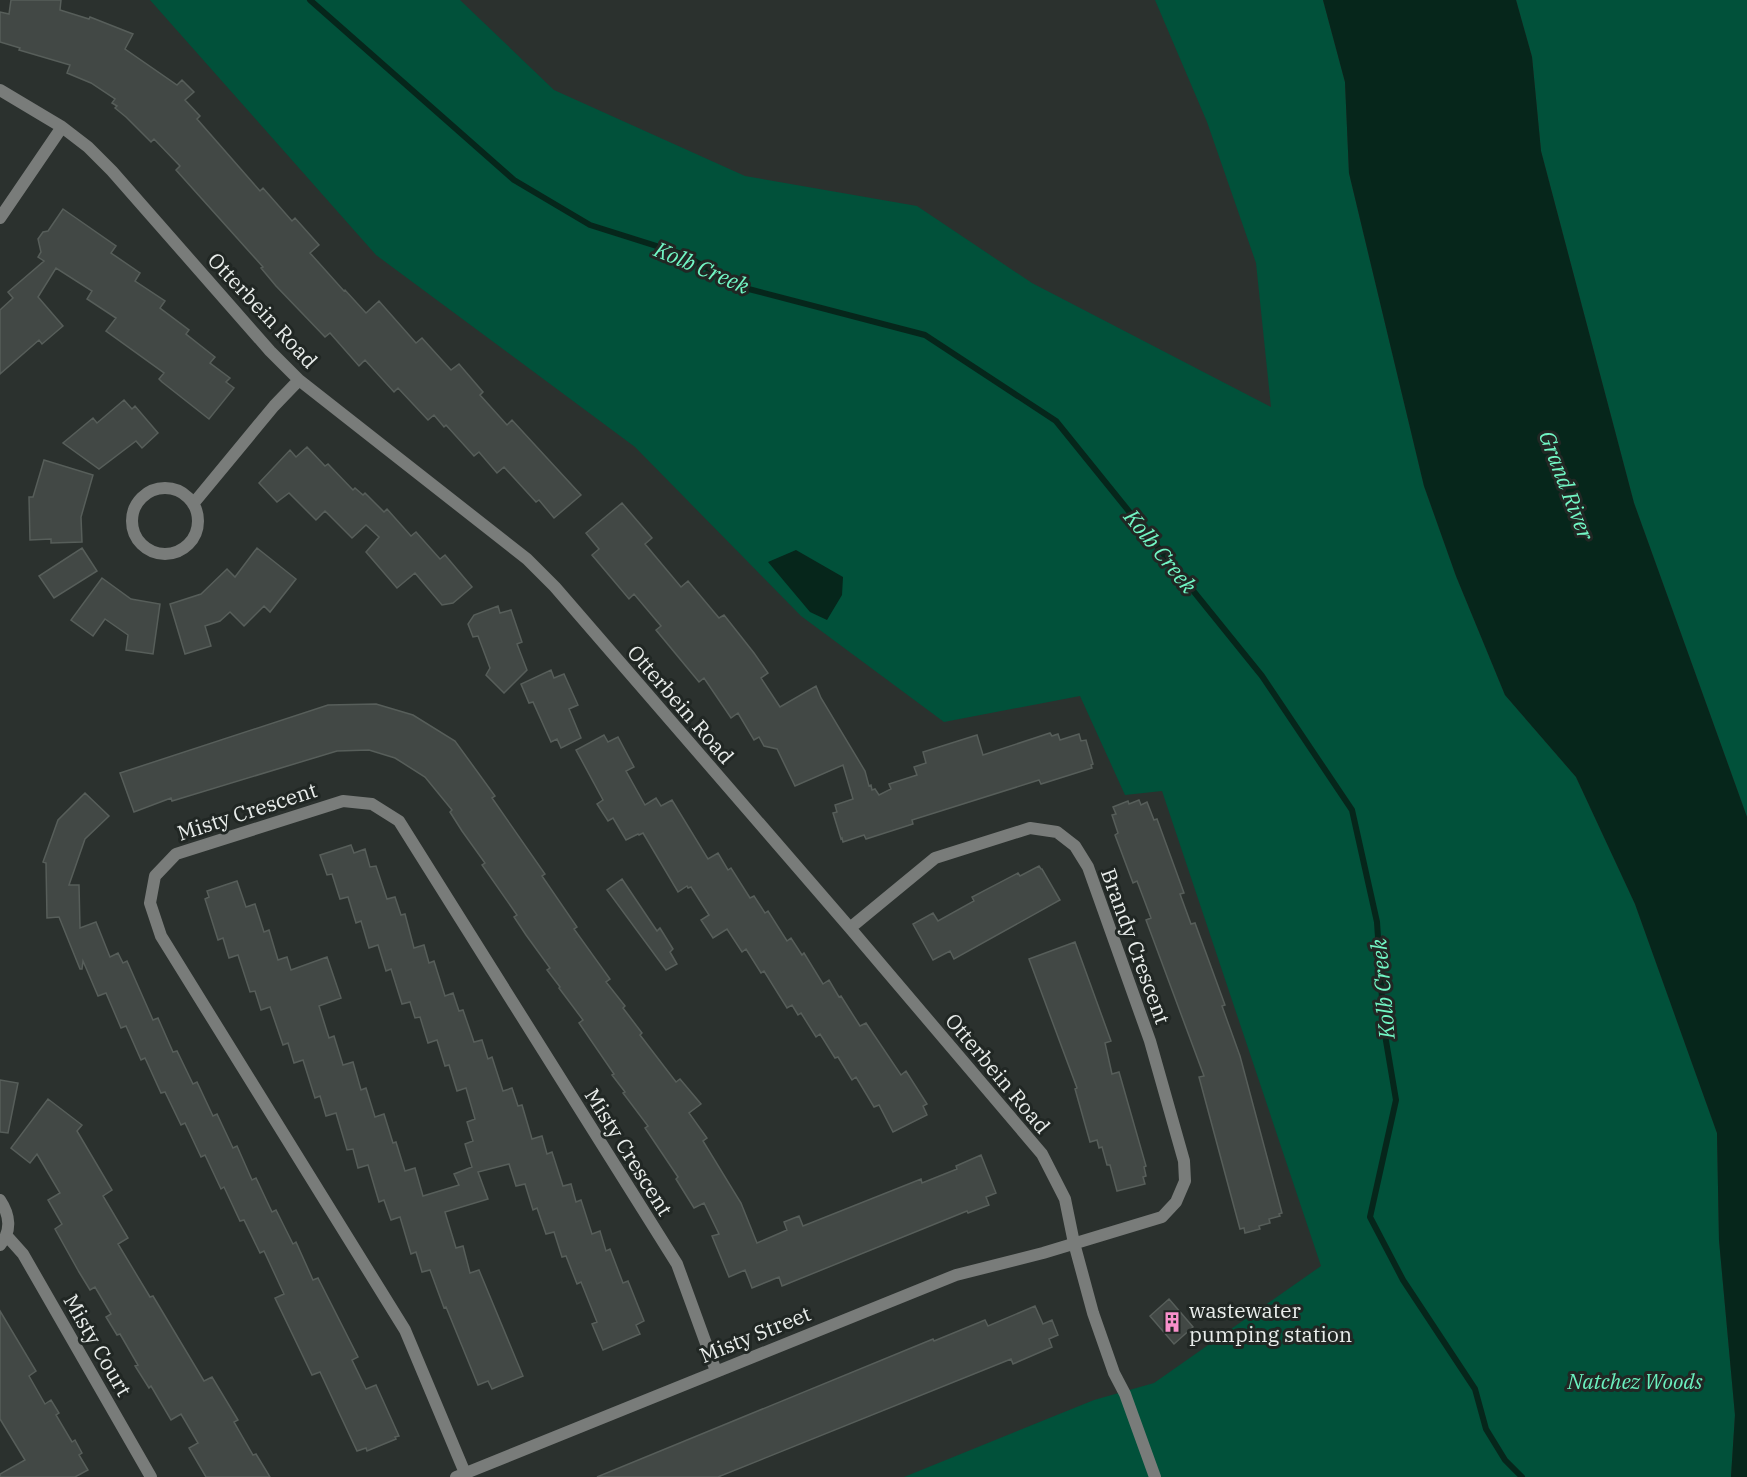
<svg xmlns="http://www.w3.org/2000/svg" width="1747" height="1477" font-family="'IBM Plex Serif',serif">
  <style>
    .green { fill: #01513a }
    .water { fill: #06261b }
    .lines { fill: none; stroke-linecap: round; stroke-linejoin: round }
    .stream { stroke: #06261b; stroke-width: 6 }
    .building { fill: #424845; stroke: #575e5a; stroke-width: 1.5 }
    .street { stroke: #797c7a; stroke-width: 12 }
    .labels { text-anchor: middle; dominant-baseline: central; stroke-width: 6; stroke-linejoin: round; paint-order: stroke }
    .street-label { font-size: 21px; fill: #e9edeb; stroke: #212724 }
    .poi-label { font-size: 21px; fill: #e9edeb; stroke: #212724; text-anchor: start }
    .park-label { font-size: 21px; font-style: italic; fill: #6af0be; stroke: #212724 }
    .water-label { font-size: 22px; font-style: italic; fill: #72f7c5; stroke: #212724 }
  </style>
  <rect width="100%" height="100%" fill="#2b312e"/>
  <!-- green -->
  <path class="green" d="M150,0H460L554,90L745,176L917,206L1032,283L1271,407L1256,263L1207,122L1155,0H1323L1345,82L1349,173L1424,486L1456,576L1505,695L1576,777L1635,904L1717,1133L1719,1240L1735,1415L1731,1477H904L1094,1400L1154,1383L1321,1266L1162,791L1125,795L1080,696L944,722L801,616L635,447L376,255Z
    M1516,0H1747V817L1634,503L1541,151L1532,57Z"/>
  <!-- water -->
  <path class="water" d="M1323,0H1516L1532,57L1541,151L1634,503L1747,817V1477H1731L1735,1415L1719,1240L1717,1133L1635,904L1576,777L1505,695L1456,576L1424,486L1349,173L1345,82Z
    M796,550L843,577L842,595L827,620L810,612L768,562Z"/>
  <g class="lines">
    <!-- stream -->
    <path class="stream" d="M310,0L514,180L590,225L682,254L741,287L925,335L1056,421L1262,676L1352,810L1377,922L1384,1029L1396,1100L1370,1217L1403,1280L1475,1389L1486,1429L1505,1460L1522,1477"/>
  </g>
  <!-- building -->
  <path class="building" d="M11,0H61L60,10L89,19L90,17L133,34L125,49L177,85L182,80L194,92L185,100L200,116L197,119L260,191L263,188L292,221L295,218L319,245L310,253L344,291L345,290L366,313L379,301L416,343L422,338L451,370L459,364L483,392L480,395L507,425L512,420L581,495L554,518L539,500L536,502L504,467L497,473L479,452L474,456L446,425L444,427L434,415L428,420L398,388L394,392L365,360L359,366L330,333L325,337L276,286L261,268L263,267L176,170L180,166L154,139L151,142L126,117L115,108L117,106L112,103L115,99L91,83L67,73L70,65L19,50L20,48L0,42V12L9,14Z
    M63,209L116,246L111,253L140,273L135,281L165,301L160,308L189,330L186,334L215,357L210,363L230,378L226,382L234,388L209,419L162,382L159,379L164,373L106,331L116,318L87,299L92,291L56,268L38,297L63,326L42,344L39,340L0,374V310L13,298L8,292L44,261L38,257L41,252L38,239L43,232L48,231Z
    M124,400L132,409L135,406L158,433L142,448L136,441L99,469L63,443L93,418L97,423Z
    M307,447L325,466L328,464L353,490L355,488L363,495L365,493L384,512L387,509L411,536L416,532L440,559L445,555L472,587L453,603L442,605L415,573L397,588L366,552L379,537L366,525L352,538L325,511L316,520L289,493L277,502L259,483L290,450L296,457Z
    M44,460L93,475L81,517L82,542L51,543V539L30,540L29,497H33Z
    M622,503L652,538L645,544L681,587L688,581L719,618L724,615L754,653L768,673L761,678L780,707L816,686L821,698L865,771L869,786L871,785L872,790L875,789L879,795L891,789L889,784L917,775L914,767L926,763L923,752L977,735L983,755L1050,733L1052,736L1058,734L1060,740L1079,734L1081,741L1086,740L1093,764L1091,765L1092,768L1041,784L1039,780L912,820L913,824L866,839L864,835L843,842L842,838L841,839L833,813L837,812L835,805L853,799L843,765L795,786L777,749L764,746L759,737L754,740L738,713L731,718L704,678L699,682L656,630L661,626L634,594L629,599L592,555L599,549L586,533Z
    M82,548L97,571L54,598L39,576Z
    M257,548L296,579L270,612L264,606L244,626L230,612L220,621L205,626L211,646L185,654L170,604L201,594L227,569L235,577Z
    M102,578L131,599L160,604L153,654L126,650L128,635L105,619L93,636L71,620Z
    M498,606L500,613L511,610L522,642L517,644L527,670L504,693L486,675L490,668L478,636L473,637L468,624L474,615Z
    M551,670L554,678L564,674L578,705L569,709L581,738L561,748L557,739L551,742L533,702L529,703L521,684Z
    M376,704L413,715L455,741L495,796L492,798L545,874L542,876L577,927L574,929L610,979L606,982L625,1006L623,1008L642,1033L640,1035L676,1082L680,1079L701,1104L689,1113L707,1138L703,1141L741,1203L757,1243L787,1230L784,1222L799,1216L803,1226L921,1179L922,1183L957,1169L956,1166L981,1155L996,1193L986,1197L989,1205L968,1213L967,1211L782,1286L779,1277L752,1288L745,1270L729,1277L712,1236L719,1234L704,1203L694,1208L676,1179L678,1177L645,1128L648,1126L623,1093L625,1092L612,1075L614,1074L579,1023L583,1020L559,988L560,987L547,970L550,968L526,935L514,917L517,915L482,865L485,863L462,831L450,812L452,810L425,777L395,758L369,750L337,751L172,801L171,798L134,812L120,773L328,705Z
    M604,735L608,742L618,737L634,767L626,771L645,805L656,798L661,806L672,800L708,859L718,853L728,870L731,868L750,898L754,896L765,913L768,911L787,941L791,938L802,955L804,953L823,984L829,980L839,997L841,996L860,1026L866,1023L901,1075L906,1071L927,1104L923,1106L927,1115L893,1132L879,1105L874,1107L856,1077L852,1080L838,1057L835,1058L820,1034L816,1037L801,1013L798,1015L792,1005L787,1008L764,971L761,973L746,949L742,952L727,929L713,938L701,920L709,915L691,887L688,888L687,886L678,892L643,833L639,835L638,834L626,840L613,818L608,821L597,804L603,800L576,750Z
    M85,793L109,816L85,839L69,885H79L80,928L96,922L110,957L118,953L123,963L127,961L153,1020L158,1018L173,1052L177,1051L193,1084L197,1082L213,1116L217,1114L233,1148L237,1146L252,1180L256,1178L272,1212L276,1210L293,1244L296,1242L313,1280L318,1278L358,1357L352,1360L366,1389L376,1385L399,1436L395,1437L396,1439L367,1451L366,1448L357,1451L320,1372L312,1375L275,1298L284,1294L264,1251L260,1253L244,1220L240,1221L224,1187L221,1189L205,1155L201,1157L185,1123L181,1125L165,1092L161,1093L145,1058L141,1060L126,1026L121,1028L106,993L98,996L83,961L82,969H80L59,917L47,918L46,863L43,862L58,820Z
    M1139,800L1141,805L1147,802L1154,820L1157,819L1184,893L1180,894L1191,924L1195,923L1225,1005L1222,1006L1240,1056L1282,1213L1279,1214L1280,1216L1269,1219L1270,1223L1259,1226L1260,1229L1245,1233L1244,1228L1240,1229L1199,1077L1204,1076L1146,920L1151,918L1137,881L1133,883L1115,835L1118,833L1112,815L1116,814L1113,807L1128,801L1129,804Z
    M351,845L354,853L365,849L370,867L376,866L387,899L395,897L401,915L405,914L414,948L424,945L429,963L434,961L445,996L453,993L459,1011L463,1010L474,1042L482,1040L488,1059L492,1057L503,1091L512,1088L518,1106L522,1105L532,1139L542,1136L547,1154L552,1152L563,1186L571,1184L576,1202L581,1200L592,1234L600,1231L606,1251L610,1249L623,1283L628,1281L644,1321L636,1325L640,1334L603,1350L592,1324L597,1322L581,1282L577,1284L566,1256L562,1257L554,1232L546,1234L537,1208L533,1210L525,1184L516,1186L509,1164L478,1172L488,1199L445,1212L456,1248L463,1246L470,1273L479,1270L523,1376L492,1389L488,1381L478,1385L446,1307L444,1308L430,1270L422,1272L416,1252L411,1254L400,1217L391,1220L384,1200L379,1202L368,1165L358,1168L353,1149L347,1150L336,1113L326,1116L320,1096L315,1098L303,1060L294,1063L288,1043L283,1045L270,1007L261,1010L255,991L250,992L238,955L229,958L223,938L218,940L205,899L209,897L207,891L237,881L246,907L255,904L264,932L269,930L278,960L287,957L291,970L327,957L341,998L319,1006L329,1038L334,1036L343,1065L353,1062L361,1090L366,1088L375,1117L384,1114L393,1143L396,1142L405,1171L415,1168L423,1196L459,1185L454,1174L472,1167L465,1144L473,1141L467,1122L475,1119L466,1088L457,1091L449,1065L445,1066L437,1040L428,1043L420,1017L415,1018L410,1002L402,1004L391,969L386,971L378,945L369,948L361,921L356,923L348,897L340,899L332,874L327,875L320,855Z
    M1039,866L1041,869H1042L1060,900L954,959L950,951L933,960L913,924L933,913L938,921L974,901L972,897L1018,873L1020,876Z
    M622,879L657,931L660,928L673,949L670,952L677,964L666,970L607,890Z
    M1075,942L1111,1041L1105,1043L1112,1074L1119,1072L1146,1166L1144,1167L1146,1176L1143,1177L1145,1184L1117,1191L1110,1165H1107L1102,1147L1099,1148L1097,1140L1090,1142L1075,1089L1077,1088L1029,959Z
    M0,1080L18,1083L8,1133L0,1132Z
    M48,1099L82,1125L77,1131L112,1190L103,1196L128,1238L118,1244L150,1297L153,1296L204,1381L212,1377L238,1420L234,1422L253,1455L256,1454L270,1477H206L189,1448L198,1443L181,1414L171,1420L151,1386L149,1388L135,1366L138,1365L120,1334L117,1335L106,1317L111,1314L95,1287L90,1290L79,1272L55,1229L62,1224L48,1200L60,1193L37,1154L30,1163L11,1148Z
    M1169,1299L1193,1327L1174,1344L1150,1316Z
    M1035,1306L1043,1324L1052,1320L1058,1335L1049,1339L1052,1347L1013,1364L1011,1359L718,1477H597L933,1339L934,1341L985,1320L988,1326Z
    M0,1311L36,1371L29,1376L45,1404L51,1400L59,1413L56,1415L72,1442L75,1440L82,1453L79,1455L88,1470L75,1477H0V1474L25,1460L0,1419Z"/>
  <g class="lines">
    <!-- street -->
    <path class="street" d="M0,90L62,127L88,147L112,171L270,351L299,380L527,559L555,587L850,928L1042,1154L1065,1199L1074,1243L1093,1313L1114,1373L1125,1394L1155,1477
      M0,218L62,127
      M132 521a33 33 0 1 1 66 0a33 33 0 1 1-66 0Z
      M193,504L274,406L299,380
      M0,1200C10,1215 12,1231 0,1245
      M6,1235L23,1254L151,1477
      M465,1473L405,1330L161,936L150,903L155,876L176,854L343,801L372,804L399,821L677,1264L716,1371
      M456,1477L956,1275L1043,1253L1162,1217L1176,1202L1185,1181L1184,1161L1150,1041L1088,867L1075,846L1057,832L1030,828L935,858L850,928"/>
  </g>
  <!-- icons -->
  <defs>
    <g id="building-bare" transform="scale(1.62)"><path d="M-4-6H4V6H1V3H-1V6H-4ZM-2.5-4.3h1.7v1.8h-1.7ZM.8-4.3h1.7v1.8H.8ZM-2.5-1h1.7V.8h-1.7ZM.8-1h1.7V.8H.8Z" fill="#f890cb" stroke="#212724" stroke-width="2.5" paint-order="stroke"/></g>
  </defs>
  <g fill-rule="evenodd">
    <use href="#building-bare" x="1172" y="1322"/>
  </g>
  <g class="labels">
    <!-- street labels -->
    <g class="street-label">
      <text transform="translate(263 310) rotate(47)">Otterbein Road</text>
      <text transform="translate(681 704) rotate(49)">Otterbein Road</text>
      <text transform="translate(247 811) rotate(-18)">Misty Crescent</text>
      <text transform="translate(1136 946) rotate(70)">Brandy Crescent</text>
      <text transform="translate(998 1073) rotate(50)">Otterbein Road</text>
      <text transform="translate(629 1152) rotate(58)">Misty Crescent</text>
      <text transform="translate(755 1334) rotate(-22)">Misty Street</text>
      <text transform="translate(98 1345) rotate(60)">Misty Court</text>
    </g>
    <!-- poi labels -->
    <g class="poi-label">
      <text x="1189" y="1310">wastewater<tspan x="1189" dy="24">pumping station</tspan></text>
    </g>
    <!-- park labels -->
    <g class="park-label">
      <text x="1635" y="1381">Natchez Woods</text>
    </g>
    <!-- water labels -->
    <g class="water-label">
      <text transform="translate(702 267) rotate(23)">Kolb Creek</text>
      <text transform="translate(1567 485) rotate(69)">Grand River</text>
      <text transform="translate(1161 551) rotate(51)">Kolb Creek</text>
      <text transform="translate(1382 989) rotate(-95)">Kolb Creek</text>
    </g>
  </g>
</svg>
